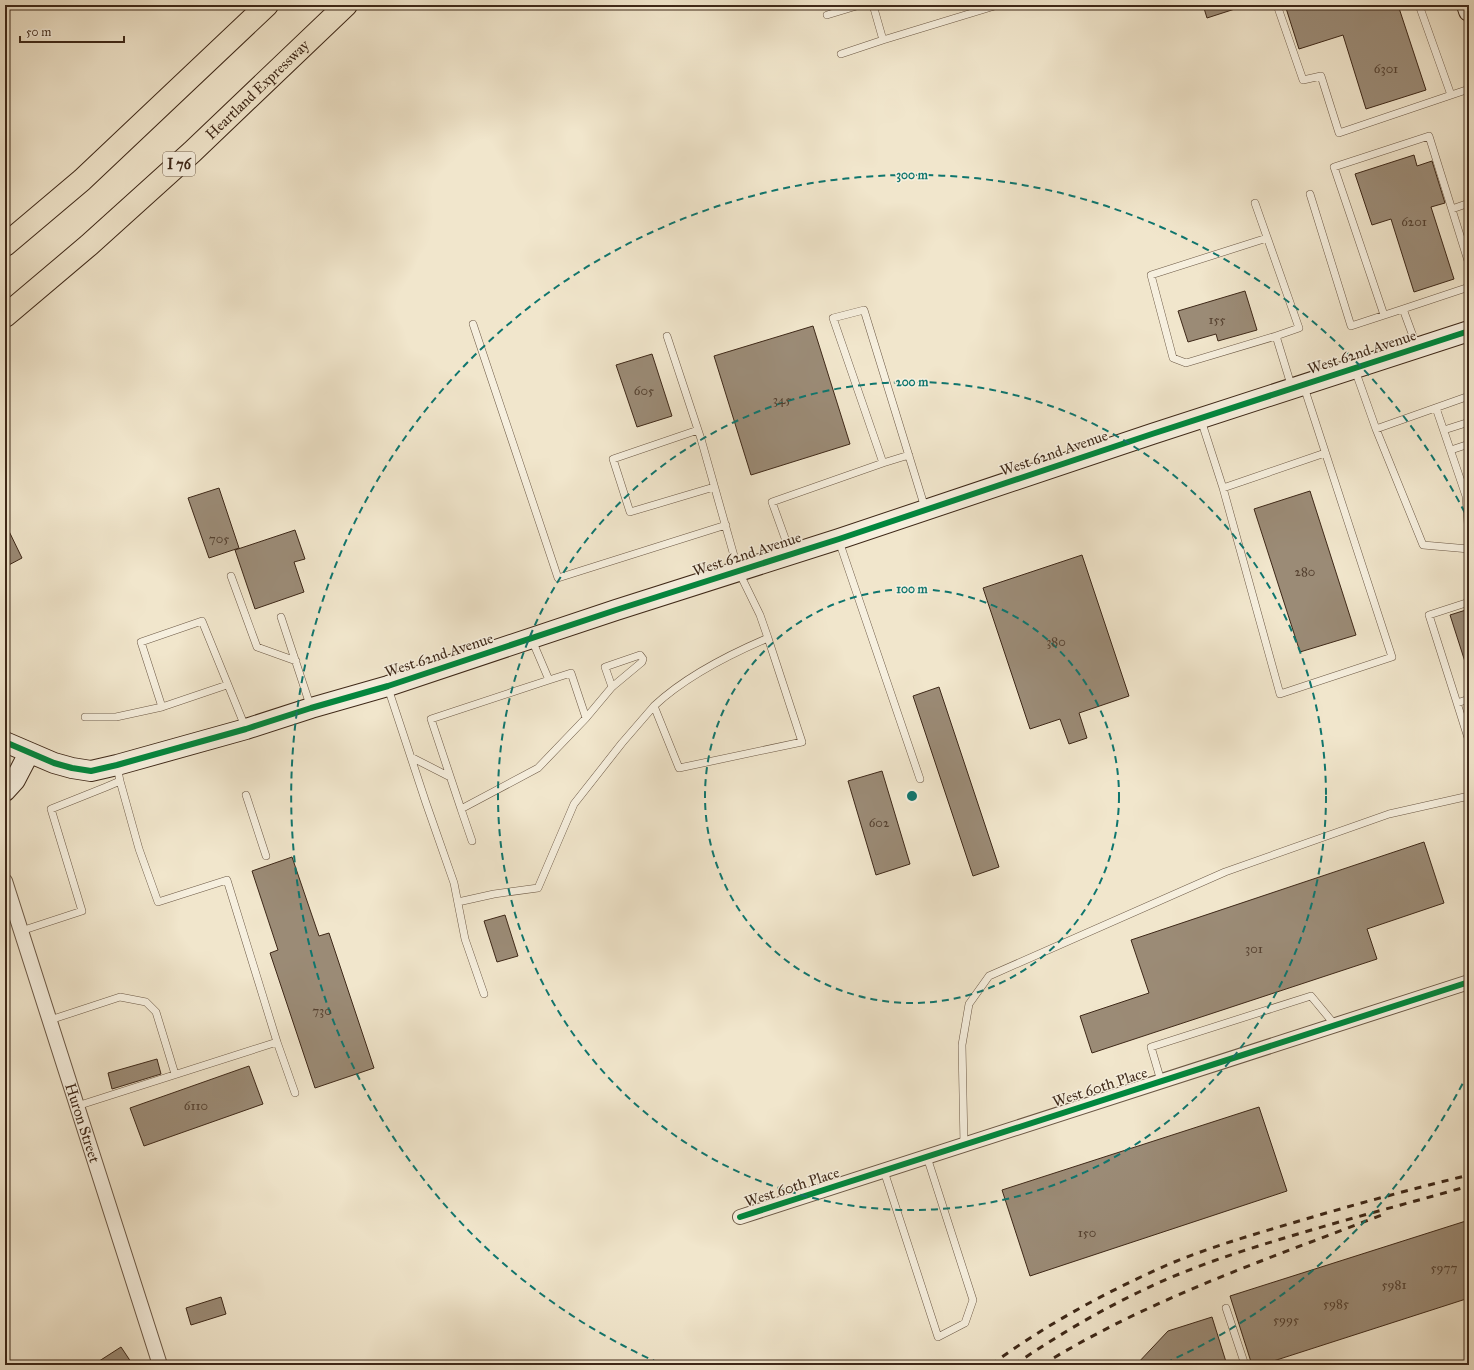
<svg xmlns="http://www.w3.org/2000/svg" width="1474" height="1370" font-family="'IM FELL Great Primer',serif">
  <style>
    .building { fill: #9b8b76; stroke: #3e2818 }
    .lines { fill: none; stroke-linecap: round; stroke-linejoin: round }
    .lane-casing { stroke: #6b5845; stroke-width: 8 }
    .street-casing { stroke: #6b5845; stroke-width: 16 }
    .secondary-casing { stroke: #3e2818; stroke-width: 22 }
    .highway-casing { stroke: #3e2818; stroke-width: 24 }
    .lane { stroke: #f6efde; stroke-width: 7 }
    .street { stroke: #f6efde; stroke-width: 14 }
    .secondary { stroke: #f6efde; stroke-width: 20 }
    .highway { stroke: #f1e6cc; stroke-width: 22 }
    .rail { stroke: #3e2818; stroke-width: 3; stroke-dasharray: 7 7; stroke-linecap: butt }
    .cycleway-casing { stroke: #f6efde; stroke-width: 8 }
    .cycleway { stroke: #00873e; stroke-width: 6 }
    .ring { fill: none; stroke: #0f766e; stroke-width: 2; stroke-dasharray: 7 5 }
    .labels { text-anchor: middle; dominant-baseline: central; stroke-width: 3; stroke-linejoin: round; paint-order: stroke }
    .number-label { font-size: 13px; fill: #554130 }
    .shield { fill: #f6efde; stroke: #756453; stroke-width: 1 }
    .shield-label { font-size: 14px; font-weight: bold; fill: #3e2818 }
    .street-label { font-size: 15px; fill: #3e2818; stroke: #f6efde }
    .centre { fill: #0f766e; stroke: #f6efde; stroke-width: 2 }
    .ring-label { font-size: 12px; text-anchor: middle; font-weight: bold; fill: #0f766e; stroke: #f6efde; stroke-width: 3; stroke-linejoin: round; paint-order: stroke }
  </style>
  <rect width="100%" height="100%" fill="#f1e6cc"/>
  <filter id="stains"><feTurbulence type="fractalNoise" baseFrequency=".005" numOctaves="4"/><feColorMatrix values="0 0 0 0 .2 0 0 0 0 .09 0 0 0 0 .02 0 0 0 .5 -.17"/></filter>
  <radialGradient id="worn" r=".72"><stop offset=".6" stop-color="#630" stop-opacity="0"/><stop offset="1" stop-color="#630" stop-opacity=".3"/></radialGradient>
  <!-- building -->
  <path class="building" d="M1203,5H1240L1241,7L1207,18Z
    M1285,5H1398L1426,90L1366,109L1343,35L1299,49Z
    M1414,155L1417,166L1432,161L1445,203L1431,207L1454,279L1414,292L1391,219L1372,225L1355,174Z
    M1245,291L1257,330L1218,341L1216,334L1188,342L1178,311Z
    M813,326L850,444L751,475L714,356Z
    M652,354L672,416L637,427L616,365Z
    M219,488L239,548L209,558L188,498Z
    M1310,491L1356,635L1300,652L1254,509Z
    M5,523L22,558L5,567Z
    M295,530L305,559L294,562L304,592L255,609L235,550Z
    M1082,555L1129,696L1079,713L1087,738L1069,744L1060,719L1030,729L983,588Z
    M1469,609V668H1467L1450,615Z
    M939,687L999,867L973,876L913,696Z
    M882,771L910,864L876,875L848,781Z
    M1424,842L1444,903L1367,929L1377,959L1092,1053L1080,1016L1149,993L1131,940Z
    M292,857L319,936L329,933L374,1068L315,1088L270,953L278,950L252,871Z
    M505,915L518,956L497,962L484,921Z
    M157,1059L161,1074L112,1089L108,1073Z
    M249,1066L263,1104L144,1146L130,1108Z
    M1259,1107L1287,1191L1030,1276L1002,1190Z
    M1469,1220V1298L1261,1365H1252L1230,1296Z
    M221,1297L226,1314L191,1325L186,1308Z
    M1212,1317L1227,1365H1136L1168,1331Z
    M121,1347L133,1365H93Z"/>
  <g class="lines">
    <!-- lane casing -->
    <g class="lane-casing">
      <path id="lane" d="M1277,5L1303,80L1321,76L1339,133L1469,89
        M1419,5L1451,95
        M827,15L860,5
        M883,40L998,5
        M841,54L883,40L873,5
        M1310,194L1351,326L1403,309L1417,347
        M1255,203L1299,328L1276,336L1292,388
        M1452,209L1469,203
        M1267,238L1151,275L1173,358L1186,363L1276,336
        M1403,309L1469,287
        M1384,315L1334,167L1429,136L1469,264
        M473,324L558,578L726,525
        M667,336L701,439L738,570L760,615L768,638C728,655 686,676 654,706L679,768L802,742L768,638
        M1355,370L1376,429L1423,545L1469,549
        M1436,408L1466,496L1469,538
        M1201,420L1223,488L1280,694L1392,657L1304,387
        M1376,429L1469,396
        M698,430L613,459L630,512L714,487
        M1444,430L1466,423
        M1451,450L1469,444
        M883,463L909,455
        M1223,488L1325,453
        M839,541L920,779
        M790,552L772,502L883,463L833,318L864,310L925,508
        M231,576L257,647L296,661
        M1469,602L1429,615L1457,703L1469,699
        M281,617L311,708
        M532,640L549,680L571,673L586,718L612,687L642,662L643,659L640,655L605,667L612,687
        M549,680L431,719L461,809L538,768L586,718
        M227,685L162,707L141,642L202,621L246,729
        M388,688L426,803L454,883L465,939L484,994
        M1457,703L1469,741
        M85,717H116L162,707
        M411,757L450,777
        M246,795L266,856
        M461,809L472,841
        M458,902L494,894L538,888L574,804L622,743L654,706
        M21,931L82,911L51,809L106,787L120,781L117,766
        M50,1020L120,997L146,1002L156,1012L175,1074
        M277,1042L295,1093
        M1161,1081L1151,1047L1311,996L1335,1025
        M77,1106L277,1042L227,880L158,902L139,849L120,781
        M964,1145L962,1045L969,1004L989,976L1225,872L1389,814L1469,796
        M884,1171L938,1337L965,1323L973,1300L927,1157
        M1226,1308L1245,1365"/>
    </g>
    <!-- street casing -->
    <g class="street-casing">
      <g id="street">
        <path id="s1" d="M5,881L160,1365"/>
        <path d="M740,1217L1469,982"/>
      </g>
    </g>
    <!-- secondary casing -->
    <g class="secondary-casing">
      <path id="secondary" d="M1467,5L1469,11
        M5,742L54,763L72,768L91,771L117,765L246,729L311,708L388,686L616,610L839,539L1152,434L1469,331
        M5,791L15,780L29,753"/>
    </g>
    <!-- highway casing -->
    <g class="highway-casing">
      <g id="highway">
        <path d="M5,245L82,180L267,5"/>
        <path id="s2" d="M5,316L89,245L192,152L346,5"/>
      </g>
    </g>
    <!-- lane -->
    <use href="#lane" class="lane"/>
    <!-- street -->
    <use href="#street" class="street"/>
    <!-- secondary -->
    <use href="#secondary" class="secondary"/>
    <!-- highway -->
    <use href="#highway" class="highway"/>
    <!-- rail -->
    <path class="rail" d="M991,1365C1045,1325 1106,1292 1167,1265C1210,1247 1255,1234 1299,1221C1356,1204 1412,1189 1469,1175
      M1014,1365C1054,1338 1095,1313 1139,1292C1200,1262 1267,1243 1332,1224C1378,1211 1423,1199 1469,1186
      M1042,1365C1149,1299 1265,1260 1382,1215"/>
    <!-- cycleway casing -->
    <g class="cycleway-casing">
      <path id="cycleway" d="M5,742L54,763L72,768L91,771L117,765L246,729L311,708L388,686L616,610L839,539L1152,434L1469,331
        M740,1217L1469,982"/>
    </g>
    <!-- cycleway -->
    <use href="#cycleway" class="cycleway"/>
  </g>
  <!-- distance rings -->
  <g class="ring">
    <circle cx="912" cy="796" r="207"/>
    <circle cx="912" cy="796" r="414"/>
    <path d="M1468 1073A621 621 0 0 1 1165 1363M659 1363A621 621 0 1 1 1468 519"/>
  </g>
  <g class="labels">
    <!-- number labels -->
    <g class="number-label">
      <text x="1386" y="69">6301</text>
      <text x="1414" y="222">6201</text>
      <text x="1217" y="320">155</text>
      <text x="644" y="391">605</text>
      <text x="782" y="400">345</text>
      <text x="219" y="539">705</text>
      <text x="1305" y="572">280</text>
      <text x="1056" y="642">380</text>
      <text x="879" y="823">602</text>
      <text x="1254" y="949">301</text>
      <text x="322" y="1011">730</text>
      <text x="196" y="1106">6110</text>
      <text x="1087" y="1233">150</text>
      <text x="1444" y="1268">5977</text>
      <text x="1394" y="1285">5981</text>
      <text x="1336" y="1304">5985</text>
      <text x="1286" y="1320">5995</text>
    </g>
    <!-- shield labels -->
    <rect class="shield" x="163" y="152" width="32" height="24" rx="3"/>
    <g class="shield-label">
      <text x="179" y="164">I 76</text>
    </g>
    <!-- street labels -->
    <g class="street-label">
      <text stroke="none"><textPath href="#s2" startOffset="339">Heartland Expressway</textPath></text>
      <text transform="translate(1362 352) rotate(-18)">West 62nd Avenue</text>
      <text transform="translate(1054 453) rotate(-19)">West 62nd Avenue</text>
      <text transform="translate(747 554) rotate(-18)">West 62nd Avenue</text>
      <text transform="translate(439 655) rotate(-18)">West 62nd Avenue</text>
      <text transform="translate(1100 1087) rotate(-18)">West 60th Place</text>
      <text stroke="none"><textPath href="#s1" startOffset="254">Huron Street</textPath></text>
      <text transform="translate(792 1187) rotate(-18)">West 60th Place</text>
    </g>
  </g>
  <circle cx="912" cy="796" r="6" class="centre"/>
  <g class="ring-label">
    <text x="912" y="179">300 m</text>
    <text x="912" y="386">200 m</text>
    <text x="912" y="593">100 m</text>
  </g>
  <!-- margin -->
  <rect width="1474" height="1370" fill="none" stroke="#f1e6cc" stroke-width="20"/>
  <rect x="6" y="6" width="1462" height="1358" fill="none" stroke="#3e2818" stroke-width="2"/>
  <rect x="10" y="10" width="1454" height="1350" fill="none" stroke="#3e2818"/>
  <!-- scale -->
  <path d="M20 36v6h104v-6" fill="none" stroke="#3e2818" stroke-width="2"/>
  <text x="26" y="36" font-size="12" fill="#3e2818" stroke="#f6efde" stroke-width="3" paint-order="stroke">50 m</text>
  <rect width="100%" height="100%" filter="url(#stains)"/>
  <rect width="100%" height="100%" fill="url(#worn)"/>
</svg>
